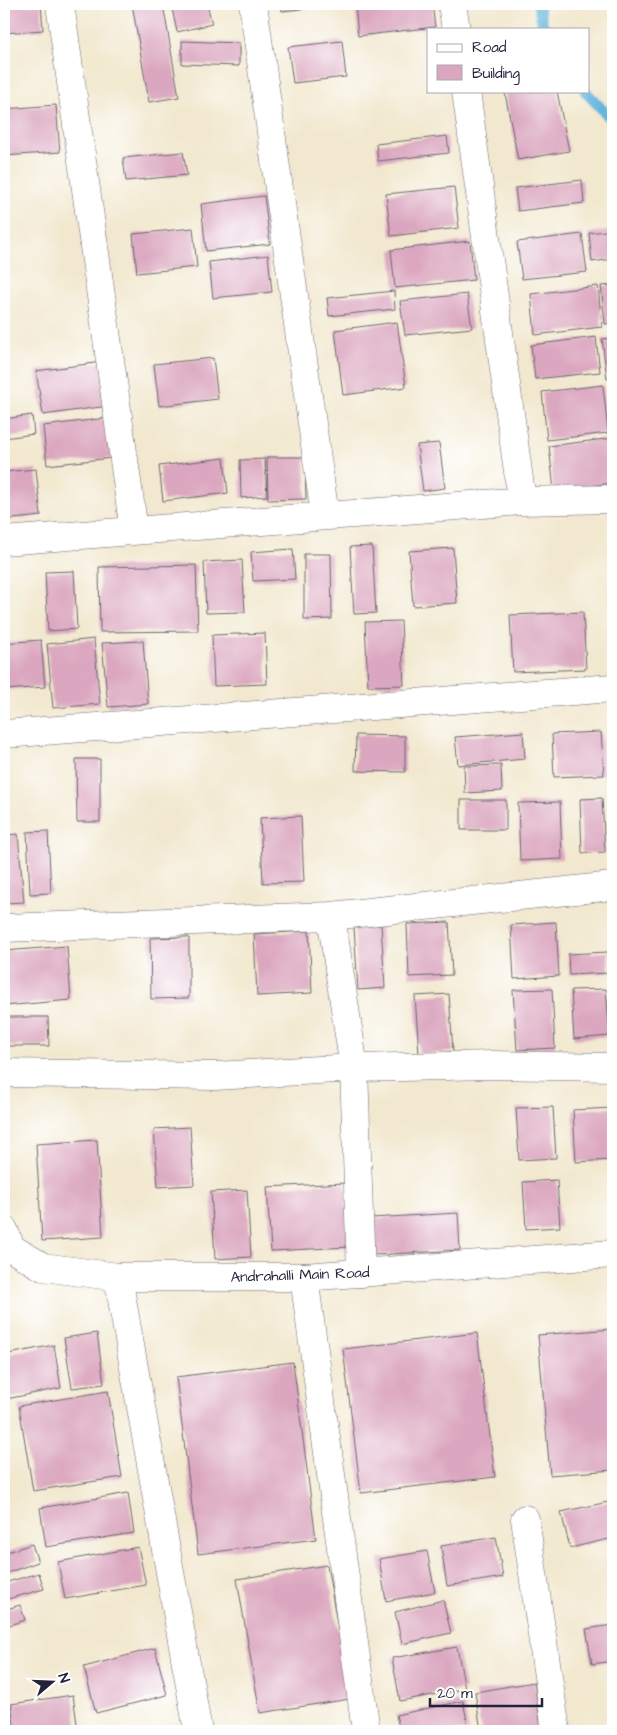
<svg xmlns="http://www.w3.org/2000/svg" width="617" height="1735" font-family="'Architects Daughter',sans-serif">
  <style>
    .lines { fill: none; stroke-linecap: round; stroke-linejoin: round }
    .stream { stroke: #5fb4db; stroke-width: 11 }
    .building { fill: #dba7c0 }
    .street-casing { stroke: #6b676f; stroke-width: 29 }
    .secondary-casing { stroke: #6b676f; stroke-width: 29 }
    .street { stroke: #fff; stroke-width: 28 }
    .secondary { stroke: #fff; stroke-width: 28 }
    .labels { text-anchor: middle; dominant-baseline: central; stroke-width: 4; stroke-linejoin: round; paint-order: stroke }
    .street-label { font-size: 15px; fill: #22223b; stroke: #fff }
  </style>
  <rect width="100%" height="100%" fill="#fff"/>
  <filter id="ink" filterUnits="userSpaceOnUse"><feTurbulence type="fractalNoise" baseFrequency=".02" numOctaves="2"/><feDisplacementMap in="SourceGraphic" scale="10" xChannelSelector="R" yChannelSelector="G"/><feConvolveMatrix kernelMatrix="1 2 1 2 8 2 1 2 1" color-interpolation-filters="sRGB"/></filter>
  <filter id="wash" filterUnits="userSpaceOnUse"><feTurbulence type="fractalNoise" baseFrequency=".0096" numOctaves="4" result="noise"/><feDisplacementMap in="SourceGraphic" scale="20" xChannelSelector="R" yChannelSelector="G"/><feGaussianBlur stdDeviation="1.12" result="paint"/><feColorMatrix in="noise" values="0 0 0 0 0 0 0 0 0 0 0 0 0 0 0 0 0 1.4 0 .05"/><feComposite in="paint" operator="in"/></filter>
  <g filter="url(#wash)">
    <rect width="100%" height="100%" fill="#f2e8cf"/>
    <g class="lines">
      <!-- stream -->
      <path class="stream" d="M538,4L544,29
        M585,91L613,121"/>
    </g>
    <g id="blocks">
      <!-- building -->
      <path class="building" d="M41,4L43,30L4,33V7Z
        M132,4H163L179,97L149,102Z
        M171,4H207L212,24L177,32Z
        M281,4H319V7L282,11Z
        M355,4H432L435,27L358,36Z
        M182,41L239,43V66L182,64Z
        M342,41L346,77L293,83L288,47Z
        M512,91H557L569,151L518,160L505,93Z
        M56,105L60,152L4,156V109Z
        M447,136L449,153L378,161L376,144Z
        M183,152L187,175L126,181L123,158Z
        M582,180L584,203L518,211L515,188Z
        M454,187L459,228L391,236L386,194Z
        M264,196L270,244L206,251L201,204Z
        M193,228L197,267L137,273L133,234Z
        M613,230V259L592,262L589,233Z
        M582,234L587,272L522,279L517,242Z
        M470,241L474,280L395,288L391,250Z
        M268,255L272,292L213,298L209,262Z
        M613,285V323L605,324L601,286Z
        M598,286L602,327L535,335L531,294Z
        M394,291L395,309L329,316L327,298Z
        M467,294L472,328L405,335L400,301Z
        M397,322L406,387L343,395L335,330Z
        M596,337L600,372L535,379L531,345Z
        M613,338V378L607,379L602,339Z
        M213,358L218,399L159,406L154,364Z
        M102,362L108,406L43,415L36,371Z
        M603,385L608,433L547,440L542,392Z
        M32,415L34,434L4,438V419Z
        M107,418L112,458L47,465L43,426Z
        M613,438V483L554,490L549,446Z
        M439,443L445,488L423,491L417,445Z
        M267,457H305L306,499L268,500Z
        M224,458L228,493L163,501L159,466Z
        M265,459L267,496L241,498L240,460Z
        M36,469L41,516L4,520V472Z
        M372,546L376,613L354,614L350,547Z
        M453,548L457,603L413,606L409,551Z
        M293,549L295,579L253,581L251,552Z
        M304,554H331L332,619L304,620Z
        M242,560L245,612L206,613L204,562Z
        M196,565L198,631L100,632L99,567Z
        M74,571L77,629L48,631L45,572Z
        M583,612L586,669L513,672L510,615Z
        M401,621L404,685L368,686L365,622Z
        M265,633L267,684L214,686L212,635Z
        M94,639L100,704L53,708L47,644Z
        M41,640L45,687L4,690V643Z
        M143,641L148,704L108,707L102,643Z
        M523,732L525,759L458,765L455,737Z
        M601,732L604,775L554,777L552,734Z
        M356,735L405,736V772L355,771Z
        M76,759H100V822H77Z
        M501,765L502,791L465,793L464,766Z
        M602,798L605,852L582,853L580,799Z
        M461,800H506V830H461Z
        M560,802L562,859L520,861L518,803Z
        M301,816L304,882L263,883L260,818Z
        M48,831L51,893L30,894L27,832Z
        M18,834L24,902L6,903L4,877V835Z
        M449,922L452,975L409,977L407,924Z
        M556,922L559,976L514,979L511,925Z
        M381,925L385,988L358,990L354,927Z
        M309,931L312,993L257,996L254,934Z
        M189,937V998L151,999L150,938Z
        M67,946L71,1000L4,1006V951Z
        M608,952L609,973L569,975L568,954Z
        M552,989L555,1048L517,1050L513,990Z
        M606,989L610,1036L574,1039L571,990Z
        M449,994L453,1052L419,1054L415,996Z
        M5,1017H48L49,1046H5Z
        M553,1107L556,1158L519,1160L516,1108Z
        M613,1108V1160L576,1162L573,1110Z
        M190,1127L194,1185L158,1187L154,1129Z
        M97,1140L103,1237L42,1241L36,1144Z
        M557,1180L560,1227L526,1229L523,1182Z
        M345,1183L349,1247L271,1251L267,1187Z
        M247,1190L251,1257L215,1259L211,1192Z
        M458,1213L460,1250L374,1255L371,1218Z
        M613,1329V1470L550,1475L538,1335Z
        M97,1333L104,1384L72,1388L64,1338Z
        M477,1333L495,1477L361,1493L343,1349Z
        M54,1345L61,1388L6,1399L4,1388V1355Z
        M293,1362L316,1539L198,1554L176,1377Z
        M108,1391L122,1477L33,1491L19,1406Z
        M128,1493L134,1533L46,1547L40,1508Z
        M613,1501V1538L570,1548L561,1512Z
        M496,1537L503,1577L447,1586L441,1546Z
        M32,1544L38,1562L4,1574V1553Z
        M138,1547L146,1585L65,1599L58,1562Z
        M427,1551L435,1592L386,1601L379,1559Z
        M327,1565L350,1699L260,1713L237,1579Z
        M39,1573L44,1589L4,1600V1583Z
        M443,1600L451,1633L402,1644L395,1612Z
        M20,1605L25,1620L4,1627V1610Z
        M613,1625V1661L592,1664L586,1629Z
        M457,1647L465,1689L400,1701L392,1658Z
        M155,1648L167,1695L96,1713L84,1667Z
        M534,1682L541,1727L514,1731H481L475,1692Z
        M73,1695L78,1731H15L11,1704Z
        M463,1701L469,1731H400L396,1715Z"/>
    </g>
  </g>
  <g filter="url(#ink)">
    <use href="#blocks" fill-opacity="0" stroke="#6b676f" stroke-width="1"/>
    <g class="lines">
      <!-- street casing -->
      <g class="street-casing">
        <path id="street" d="M60,4L134,531
          M253,4L325,516
          M452,4L456,29
          M466,91L522,501
          M4,541L522,501L613,499
          M4,734L613,688
          M331,916L354,1068L361,1273
          M4,928L331,916L613,886
          M4,1073L215,1076L354,1068L493,1065L613,1067
          M118,1277L198,1731
          M304,1277L366,1731
          M525,1519L556,1731"/>
      </g>
      <!-- secondary casing -->
      <g class="secondary-casing">
        <path id="secondary" d="M4,1230L11,1248L43,1267L118,1277H304L613,1254"/>
      </g>
      <!-- street -->
      <use href="#street" class="street"/>
      <!-- secondary -->
      <use href="#secondary" class="secondary"/>
    </g>
  </g>
  <g class="labels">
    <!-- street labels -->
    <g class="street-label">
      <text transform="translate(300 1275) rotate(-2)">Andrahalli Main Road</text>
    </g>
  </g>
  <!-- margin -->
  <rect width="617" height="1735" fill="none" stroke="#fff" stroke-width="20"/>
  <!-- legend -->
  <rect x="427" y="28" width="162" height="65" fill="#ffffff" stroke="#a7a7b1"/>
  <rect x="437" y="44" width="25" height="8" fill="#ffffff" stroke="#a7a7b1"/>
  <text x="472" y="52" font-size="15" fill="#22223b">Road</text>
  <rect x="437" y="65" width="25" height="15" fill="#dba7c0" stroke="#a7a7b1"/>
  <text x="472" y="78" font-size="15" fill="#22223b">Building</text>
  <!-- north arrow -->
  <g transform="translate(52 1682) rotate(71)" stroke="#ffffff" stroke-width="4" paint-order="stroke">
  <path d="M0-4L9 19L0 12L-9 19Z" fill="#22223b"/>
  <text y="-8" font-size="14" font-weight="bold" text-anchor="middle" fill="#22223b">N</text>
  </g>
  <!-- scale -->
  <path d="M430 1698v8h112v-8" fill="none" stroke="#22223b" stroke-width="2.5"/>
  <text x="437" y="1698" font-size="15" fill="#22223b" stroke="#ffffff" stroke-width="4" paint-order="stroke">20 m</text>
</svg>
